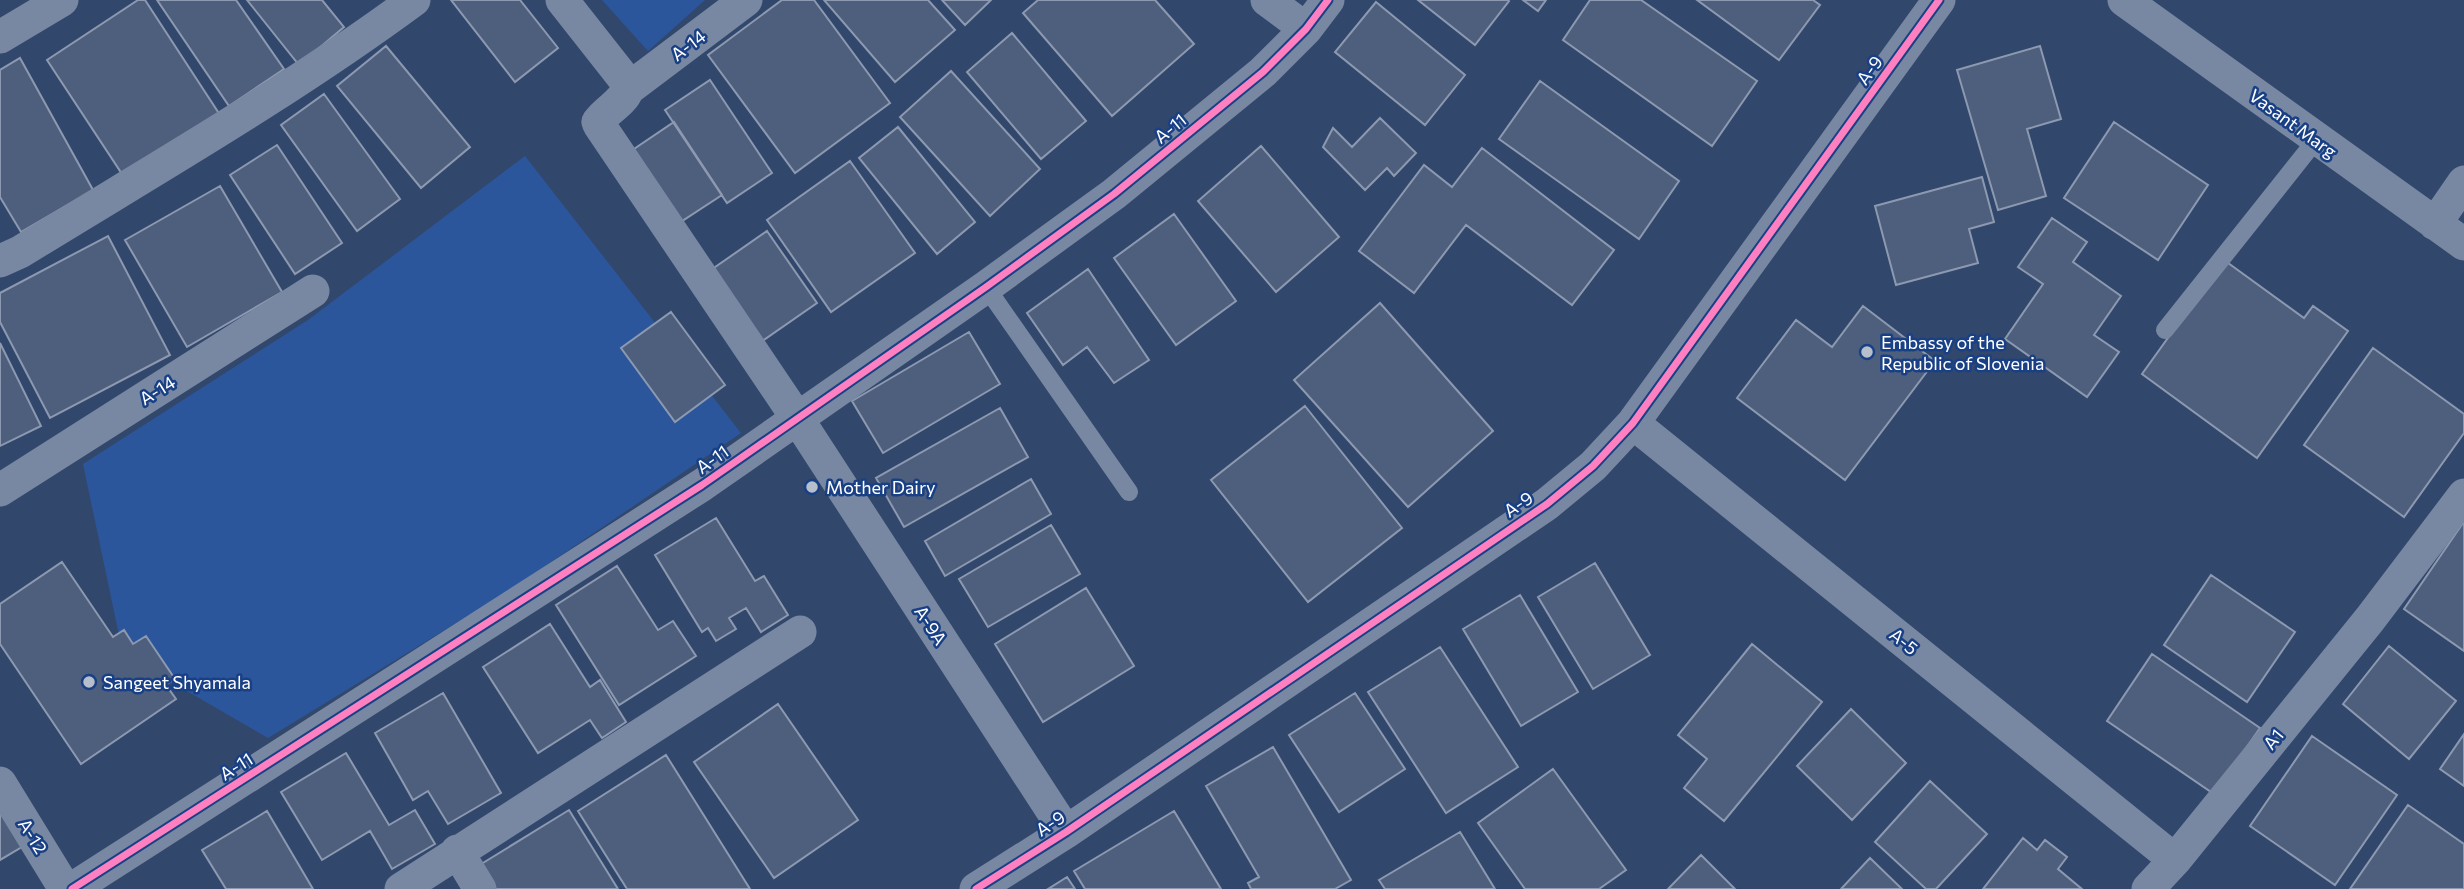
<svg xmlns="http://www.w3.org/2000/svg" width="2464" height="889" font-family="Commissioner,sans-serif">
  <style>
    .green { fill: #2c569c }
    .building { fill: #4e5f7d; stroke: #8c99b0; stroke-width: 2 }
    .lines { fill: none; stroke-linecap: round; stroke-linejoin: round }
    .service { stroke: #7888a2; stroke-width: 18 }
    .minor { stroke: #7888a2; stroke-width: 33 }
    .cycleway-casing { stroke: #194085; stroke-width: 11 }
    .cycleway { stroke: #ff80c0; stroke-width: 7 }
    .poi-dot { fill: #b7bfcc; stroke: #194085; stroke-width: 2.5 }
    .labels { text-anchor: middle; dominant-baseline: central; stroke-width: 5; stroke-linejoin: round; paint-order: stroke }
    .street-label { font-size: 18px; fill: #fff; stroke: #194085 }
    .poi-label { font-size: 18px; fill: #fff; stroke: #194085; text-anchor: start }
  </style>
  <rect width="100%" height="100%" fill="#32476c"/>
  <!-- green -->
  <path class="green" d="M602,0H705L648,51Z
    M525,156L741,433L507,592L268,738L123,654L83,464L308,320Z"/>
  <!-- building -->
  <path class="building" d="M138,0H145L220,115L124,177L47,60Z
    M157,0H236L284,69L229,106Z
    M247,0H322L344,27L299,65Z
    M451,0H520L558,48L515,82Z
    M782,0H814L890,103L795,173L708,55Z
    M824,0H928L955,30L895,82Z
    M942,0H991L965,25Z
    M1038,0H1155L1194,44L1112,116L1023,13Z
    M1418,0H1508L1509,1L1475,45Z
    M1523,0H1546L1538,11Z
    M1590,0H1641L1757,81L1712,146L1563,40Z
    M1697,0H1813L1820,5L1779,60Z
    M1376,2L1465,75L1425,125L1335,52Z
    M1012,33L1086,121L1041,159L967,72Z
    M386,46L470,147L421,188L337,86Z
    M2040,46L2061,119L2027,129L2046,196L1998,210L1957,70Z
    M20,58L93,190L21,232L0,197V70Z
    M951,71L1040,169L990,216L900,117Z
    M710,80L772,173L727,203L665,110Z
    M1540,81L1679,181L1639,239L1499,139Z
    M324,94L400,199L357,231L281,125Z
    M1380,118L1416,153L1394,176L1387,168L1365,190L1323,147L1333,128L1352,147Z
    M674,122L722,195L679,223L631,151Z
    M2114,122L2208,185L2158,260L2064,198Z
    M898,127L975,222L937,254L859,158Z
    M277,145L342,243L295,274L230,175Z
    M1261,146L1339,237L1276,292L1198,201Z
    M1482,148L1614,250L1572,305L1466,225L1414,293L1359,251L1424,165L1452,187Z
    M850,161L915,253L831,312L767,220Z
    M1982,177L1994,222L1969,229L1978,263L1896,285L1875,206Z
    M220,186L282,292L187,347L125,240Z
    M1174,214L1236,301L1176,345L1114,258Z
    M2052,218L2087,242L2073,262L2121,296L2094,335L2119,352L2087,397L2005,339L2043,284L2018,267Z
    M767,231L817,303L758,344L708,272Z
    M108,236L170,355L50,418L0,322V293Z
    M2224,260L2304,318L2313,306L2348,331L2257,458L2142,374Z
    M1088,269L1149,360L1114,383L1087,347L1063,365L1027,313Z
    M1380,303L1493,431L1408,507L1294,380Z
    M1863,306L1935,361L1845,480L1737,398L1796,320L1832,347Z
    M671,312L725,385L675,422L621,348Z
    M969,332L1000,384L883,453L852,401Z
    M0,343L41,426L0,446Z
    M2373,348L2464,414V433L2404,517L2304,445Z
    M1305,406L1402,528L1308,602L1211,480Z
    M1000,408L1028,457L904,527L876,478Z
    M1031,479L1051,514L945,576L925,541Z
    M716,518L755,581L764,576L788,615L761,632L746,608L729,618L736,629L716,641L708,628L702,632L655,555Z
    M2463,523H2464V651L2404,609Z
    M1051,525L1080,574L988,627L959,579Z
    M62,562L113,637L124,630L133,644L146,636L175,679L166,685L176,699L81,764L0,644V604Z
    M1595,563L1650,655L1593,689L1538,597Z
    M617,566L658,630L673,621L696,656L619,705L556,605Z
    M2211,575L2295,632L2247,702L2164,645Z
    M1086,588L1134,666L1043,722L995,644Z
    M1520,595L1578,692L1521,726L1463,629Z
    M550,624L590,687L600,680L626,722L602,738L590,720L538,753L483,667Z
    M1752,644L1822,702L1724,821L1684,788L1707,759L1678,735Z
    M2389,646L2456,701L2409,759L2343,704Z
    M1440,647L1518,767L1446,813L1368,692Z
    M2152,654L2260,728L2214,794L2107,721Z
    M443,693L501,793L448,824L428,791L413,800L375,733Z
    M1355,693L1405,769L1339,812L1289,735Z
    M778,704L858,820L774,878L694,762Z
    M1851,709L1906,763L1852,820L1797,766Z
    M2464,734V786L2440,769Z
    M2312,736L2397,795L2335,885L2250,826Z
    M1273,747L1351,880L1335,889H1251L1248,883L1259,877L1206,786Z
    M346,753L389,825L415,810L435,844L392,869L370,831L322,860L281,792Z
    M666,755L750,889H627L578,811Z
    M1553,769L1626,870L1599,889H1525L1478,823Z
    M1930,781L1987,834L1936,889H1926L1875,842Z
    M0,797L27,844L0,860Z
    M2408,805L2464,844V889H2350Z
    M569,810L618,889H492L478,866Z
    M267,811L313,889H226L202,850Z
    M1174,811L1221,889H1085L1074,871Z
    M1460,832L1495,889H1385L1379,880Z
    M2023,838L2037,850L2045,840L2067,857L2058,869L2082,889H1983Z
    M1701,855L1735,889H1668Z
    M1870,858L1902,889H1841Z
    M1067,877L1075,889H1048Z"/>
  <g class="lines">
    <!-- service -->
    <path class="service" d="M986,287L1129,492
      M2165,330L2316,140"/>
    <!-- minor -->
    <path class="minor" d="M562,0L625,80L628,89C622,104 607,109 598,122L600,126L797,418L1066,832
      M1267,0L1306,29
      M2124,0L2464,244
      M0,37L62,0
      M628,89L746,0
      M2435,224L2464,182
      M0,261L20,252C153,170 288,93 414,0
      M1633,423L2175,860
      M0,490L313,291
      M0,783L65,889
      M457,851L480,889
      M72,889L702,485L986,287L1114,194L1263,72L1306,29L1328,0
      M401,889L800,632
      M976,889L1066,832L1547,504L1593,466L1633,423L1939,0
      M2148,889L2175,860L2370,619L2464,495"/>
    <!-- cycleway casing -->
    <g class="cycleway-casing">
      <path id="cycleway" d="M72,889L702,485L986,287L1114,194L1263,72L1306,29L1328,0
        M976,889L1066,832L1547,504L1593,466L1633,423L1939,0"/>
    </g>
    <!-- cycleway -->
    <use href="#cycleway" class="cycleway"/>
  </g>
  <!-- markers -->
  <g class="poi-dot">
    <circle cx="1867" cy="352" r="7"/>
    <circle cx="812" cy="487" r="7"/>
    <circle cx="89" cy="682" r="7"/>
  </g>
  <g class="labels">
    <!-- street labels -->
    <g class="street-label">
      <text transform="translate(688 45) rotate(-37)">A-14</text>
      <text transform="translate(1869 70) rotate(-54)">A-9</text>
      <text transform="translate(2293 123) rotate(36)">Vasant Marg</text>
      <text transform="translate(1170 128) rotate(-39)">A-11</text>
      <text transform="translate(157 390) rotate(-32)">A-14</text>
      <text transform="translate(712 459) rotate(-35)">A-11</text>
      <text transform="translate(1518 504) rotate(-34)">A-9</text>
      <text transform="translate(931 625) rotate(57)">A-9A</text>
      <text transform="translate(1904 641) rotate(39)">A-5</text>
      <text transform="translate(2273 739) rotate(-51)">A1</text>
      <text transform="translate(236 766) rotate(-32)">A-11</text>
      <text transform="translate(1050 823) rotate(-33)">A-9</text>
      <text transform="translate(33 836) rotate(58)">A-12</text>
    </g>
    <!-- poi labels -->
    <g class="poi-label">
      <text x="1881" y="342">Embassy of the<tspan x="1881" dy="21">Republic of Slovenia</tspan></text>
      <text x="826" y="487">Mother Dairy</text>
      <text x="103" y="682">Sangeet Shyamala</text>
    </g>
  </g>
</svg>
